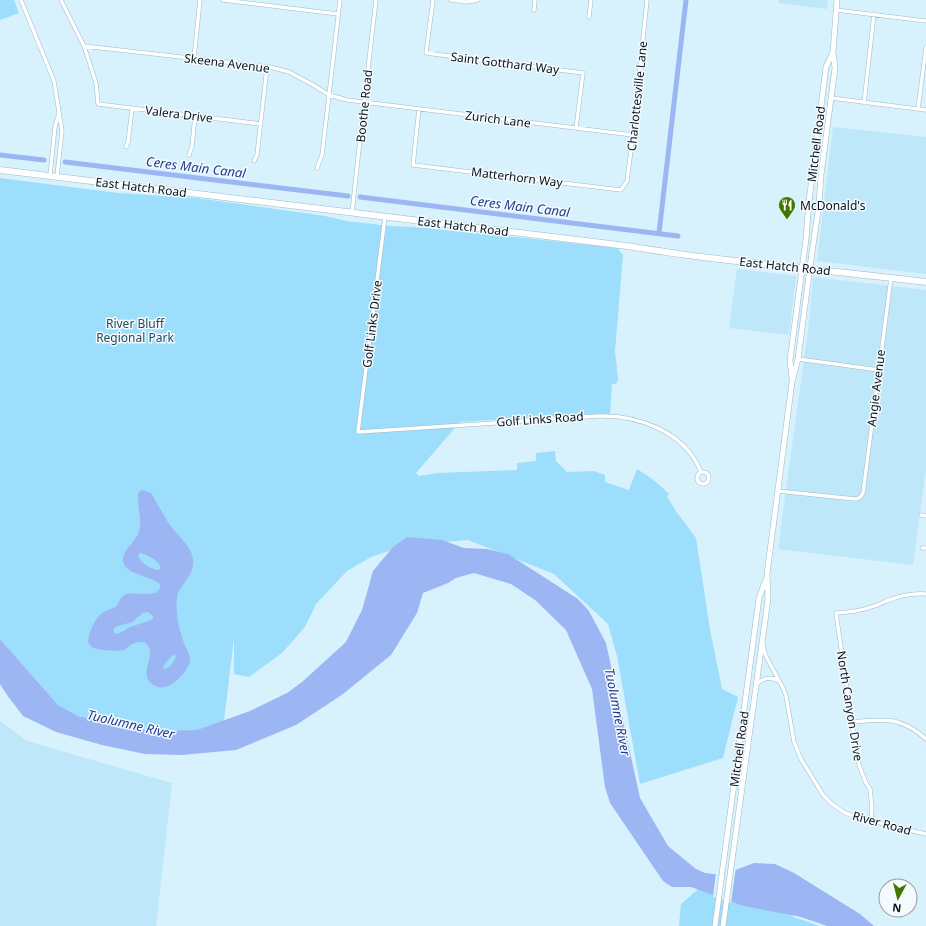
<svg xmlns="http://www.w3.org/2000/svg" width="926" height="926" font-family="'Noto Sans',sans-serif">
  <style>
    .built { fill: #bee7fa }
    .green { fill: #9cdefc }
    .water { fill: #9cb6f3; fill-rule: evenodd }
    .pier { fill: #d7f1fd }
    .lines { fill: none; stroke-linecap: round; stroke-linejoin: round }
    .canal { stroke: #9cb6f3; stroke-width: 5 }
    .street-casing { stroke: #9bbac8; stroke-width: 4.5 }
    .secondary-casing { stroke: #9bbac8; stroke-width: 6 }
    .primary-casing { stroke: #9bbac8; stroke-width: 7 }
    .street { stroke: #fff; stroke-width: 3.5 }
    .secondary { stroke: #fff; stroke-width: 5 }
    .primary { stroke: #fff; stroke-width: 6 }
    .labels { text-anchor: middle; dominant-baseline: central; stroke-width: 3; stroke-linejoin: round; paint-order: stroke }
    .street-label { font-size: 12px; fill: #081419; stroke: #f4fafd }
    .poi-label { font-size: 12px; fill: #081419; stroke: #f4fafd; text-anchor: start }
    .park-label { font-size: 12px; fill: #204d5f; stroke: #f4fafd }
    .water-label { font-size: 13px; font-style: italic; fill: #203c90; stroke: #f4fafd }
  </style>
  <rect width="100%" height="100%" fill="#d7f1fd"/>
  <!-- built -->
  <path class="built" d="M779,0H828L827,9L779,3Z
    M833,127L926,137V274L817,261Z
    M737,269L796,276L789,335L729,328Z
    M813,277L926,290V469L913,565L778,549L809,323Z
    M0,721L27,741L168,782L172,783L156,926H0Z"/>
  <!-- green -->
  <path class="green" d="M0,0H14L19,13L0,20Z
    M0,178L118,193L197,198L325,216L346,221L390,226L414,227L486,234L617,248L623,255L615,351L618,379L616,384H612L610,414H590L460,422L416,473L419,476L438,473L517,470V463L536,461V453L555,451L556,461L567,472L594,471L605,475V482L629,490L637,469C650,477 658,483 669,494L667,496L675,510L696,538L710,630L722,689L738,697L723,758L640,784L617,656L608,624L554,574L468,540L406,545L371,557L347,571L316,604L305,627L282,653L249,677L234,674V638L224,721L197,730L151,731L78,716L58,705L0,639Z
    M717,873L763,897L795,918L803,920L819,926H679L681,904Z"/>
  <!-- water -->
  <path class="water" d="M143,490L151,493C157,503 163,514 169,524C177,535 192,547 193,559C196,575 178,586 177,598C175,611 179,630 184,643C185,647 188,650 189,654C194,665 179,680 170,685C164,689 156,688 151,683C141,675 151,661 150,651C150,648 148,646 146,643C139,641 135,642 129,646C127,647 126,649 124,650C118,652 100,650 94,648C86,644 88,639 90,632C93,624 98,614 106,611C110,609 114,609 117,605C120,601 120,597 126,594C134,592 154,597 159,590C160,589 160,586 160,584C152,577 131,575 125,566C117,554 134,544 138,534C143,521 137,507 138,494L140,491ZM140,553C147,554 159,561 161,568L158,570C151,569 140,563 138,555ZM148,612L153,616V618L151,620L130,627L120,633L116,634L114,632V629L115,627L132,622L143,613ZM174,655L176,656C175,661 169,669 164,669L163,667C166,663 170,656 174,655Z
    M407,537L442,540L464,548L487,549L508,554L578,599L589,611L606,643L640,798L668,846L696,869L705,873L722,875L754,863L775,864L794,873L860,914L874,926H827L801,917L744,906L691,887H672L663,881L610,803L605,787L592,689L566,630L535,600L511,584L474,573L456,578L448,583L423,593L417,613L391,655L343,694L328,704L296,725L236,750L182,755L145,754L102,745L56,732L23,716L7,695L0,684V639L58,705L78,716L151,731L197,730L250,711L287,693L302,682L346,642L362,610L373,571L393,547Z"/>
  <!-- pier -->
  <path class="pier" d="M736,867L731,903L713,897L716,872L722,873Z"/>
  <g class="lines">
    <!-- canal -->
    <path class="canal" d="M0,155L44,160
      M65,162L348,196
      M360,197L678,236
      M659,233L686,0"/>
    <!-- street casing -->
    <g class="street-casing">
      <path id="street" d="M21,0L54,81L62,131L57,176
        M61,0L84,46L96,83L98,104L261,124
        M223,0L338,14
        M433,0L426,53L583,73L576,128
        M451,0L467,2L478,0
        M534,10L535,0
        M836,10L926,21
        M589,17L591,0
        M84,46L270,67L289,72L315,86L329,95L347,100L633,135
        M194,58L200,0
        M831,98L926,110
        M864,103L874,14
        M419,109L413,165L621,190L627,181L633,135L647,0
        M918,109L926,47
        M126,147L128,142L132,109
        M189,155L192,147L195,116
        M254,161L257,155L267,67
        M317,168L322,155L340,0
        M50,176L55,127L59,113
        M352,213L364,103L376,0
        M385,217L358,432L599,416C639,415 685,432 701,472
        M798,359L879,370
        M697 478a6 6 0 1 1 12 0a6 6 0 1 1-12 0Z
        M778,491L855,499C859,499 861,497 863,493L891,278
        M921,515L926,516
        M922,548H926
        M763,644L765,654L768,660L783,688L786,696L794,742L801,759L823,795L832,804L845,813L859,818L926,834
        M756,684C764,678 770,676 779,681
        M852,722C884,719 900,716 926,739
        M871,821L872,807L870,789L866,783L859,765L855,744L836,613C849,612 862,611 874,606C878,605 882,603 886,601C899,596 912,593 926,594"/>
    </g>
    <!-- secondary casing -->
    <g class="secondary-casing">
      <path id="secondary" d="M792,379L790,360L806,239L809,201L826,67L833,52
        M715,926L759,598L766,579
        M723,926L768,599L767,574L792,382L798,359L812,252L819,205L821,175L835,68L833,52L837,0"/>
    </g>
    <!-- primary casing -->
    <g class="primary-casing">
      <path id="primary" d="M0,170L627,246C652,250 677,254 702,257C777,266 852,273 926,282"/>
    </g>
    <!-- street -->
    <use href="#street" class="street"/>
    <!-- secondary -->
    <use href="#secondary" class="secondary"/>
    <!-- primary -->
    <use href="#primary" class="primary"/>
  </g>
  <!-- icons -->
  <defs>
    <g id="restaurant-pin" transform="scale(0.9)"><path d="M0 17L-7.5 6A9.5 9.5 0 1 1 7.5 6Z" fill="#437600" stroke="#f4fafd"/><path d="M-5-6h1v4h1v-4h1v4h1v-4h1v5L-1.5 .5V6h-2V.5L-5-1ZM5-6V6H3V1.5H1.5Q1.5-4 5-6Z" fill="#fff"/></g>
  </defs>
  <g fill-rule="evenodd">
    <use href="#restaurant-pin" x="787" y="205"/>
  </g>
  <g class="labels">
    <!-- street labels -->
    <g class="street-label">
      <text transform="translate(227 63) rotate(7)">Skeena Avenue</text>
      <text transform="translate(505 63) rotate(7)">Saint Gotthard Way</text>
      <text transform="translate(637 96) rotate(-84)">Charlottesville Lane</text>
      <text transform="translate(364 106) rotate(-84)">Boothe Road</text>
      <text transform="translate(179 114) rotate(7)">Valera Drive</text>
      <text transform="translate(498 119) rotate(7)">Zurich Lane</text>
      <text transform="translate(816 144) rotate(-83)">Mitchell Road</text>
      <text transform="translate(517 177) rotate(7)">Matterhorn Way</text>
      <text transform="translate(141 187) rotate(7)">East Hatch Road</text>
      <text transform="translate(463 226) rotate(7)">East Hatch Road</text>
      <text transform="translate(785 266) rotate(6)">East Hatch Road</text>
      <text transform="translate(372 324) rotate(-83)">Golf Links Drive</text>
      <text transform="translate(876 388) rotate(-83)">Angie Avenue</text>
      <text transform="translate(540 419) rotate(-4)">Golf Links Road</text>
      <text transform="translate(850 706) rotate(81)">North Canyon Drive</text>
      <text transform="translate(739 749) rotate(-82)">Mitchell Road</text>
      <text transform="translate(882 823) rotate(15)">River Road</text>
    </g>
    <!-- poi labels -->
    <g class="poi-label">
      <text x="800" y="205">McDonald's</text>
    </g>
    <!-- park labels -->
    <g class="park-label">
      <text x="135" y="323">River Bluff<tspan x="135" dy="14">Regional Park</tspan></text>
    </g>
    <!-- water labels -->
    <g class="water-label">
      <text transform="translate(196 167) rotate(7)">Ceres Main Canal</text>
      <text transform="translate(520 206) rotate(7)">Ceres Main Canal</text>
      <text transform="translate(618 712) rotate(79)">Tuolumne River</text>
      <text transform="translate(131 724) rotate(13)">Tuolumne River</text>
    </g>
  </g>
  <!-- north arrow -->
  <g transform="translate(898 898) rotate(187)"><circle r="19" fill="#f4fafd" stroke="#969ea2"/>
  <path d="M0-3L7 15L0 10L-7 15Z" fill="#437600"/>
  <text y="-6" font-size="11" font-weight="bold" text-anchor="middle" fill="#081419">N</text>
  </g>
</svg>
